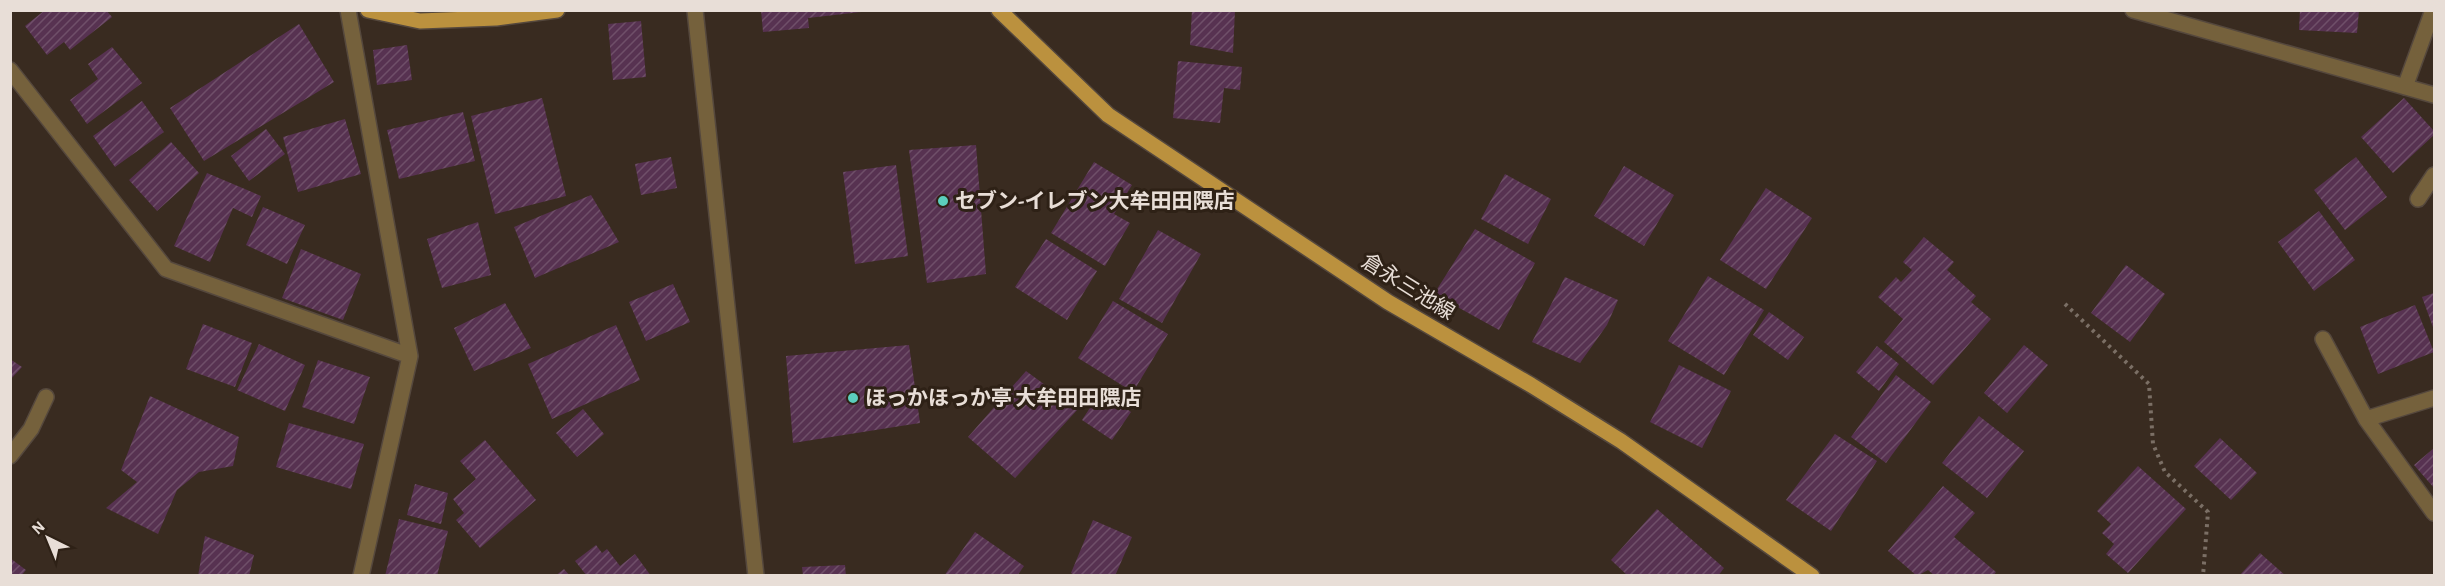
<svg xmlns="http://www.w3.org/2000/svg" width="2445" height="586" font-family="'Alegreya Sans','Noto Sans JP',sans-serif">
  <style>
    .building { fill: url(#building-hatch) }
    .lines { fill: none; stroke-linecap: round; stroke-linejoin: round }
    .minor-casing { stroke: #55483d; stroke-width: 18 }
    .major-casing { stroke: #55483d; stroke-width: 18 }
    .path { stroke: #7b6f65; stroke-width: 4; stroke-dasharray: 3 4.5; stroke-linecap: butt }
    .minor { stroke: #75613c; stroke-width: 15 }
    .major { stroke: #bb913e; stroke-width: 15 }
    .poi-dot { fill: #5bcebc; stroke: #2e2116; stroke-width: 2 }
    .labels { text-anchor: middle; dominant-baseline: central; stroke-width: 6; stroke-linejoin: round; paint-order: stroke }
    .poi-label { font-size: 21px; font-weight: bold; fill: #e8ded7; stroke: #2e2116; text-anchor: start }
    .street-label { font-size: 21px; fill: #e8ded7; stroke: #2e2116 }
  </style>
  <defs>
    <pattern id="building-hatch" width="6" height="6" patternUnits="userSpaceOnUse" patternTransform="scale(1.5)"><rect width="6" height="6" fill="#573251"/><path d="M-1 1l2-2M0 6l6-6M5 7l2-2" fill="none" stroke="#6f4f69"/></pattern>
  </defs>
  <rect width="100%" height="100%" fill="#392b20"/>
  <!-- building -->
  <path class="building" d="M45,10H106L112,17L70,50L64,42L47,55L25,26Z
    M761,10H861V12L808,18L809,28L763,32Z
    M1192,10H1235L1233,53L1190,45Z
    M2300,10H2359L2357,33L2299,30Z
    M641,21L646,77L613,80L608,24Z
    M299,24L334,82L204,161L170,108Z
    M407,45L412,80L377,85L373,50Z
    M112,47L142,83L87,124L70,100L98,79L88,64Z
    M1178,61L1242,67L1240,90L1224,88L1220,123L1173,118Z
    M542,98L566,196L495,214L471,116Z
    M2404,98L2434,131V135L2393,173L2361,137Z
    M142,101L164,132L115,167L93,136Z
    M463,112L475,161L399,179L387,130Z
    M345,119L361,174L298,192L283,137Z
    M266,129L285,154L249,181L231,156Z
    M171,142L199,173L157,211L129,180Z
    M976,145L986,274L927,283L909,150Z
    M671,157L677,188L641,195L635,164Z
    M2356,157L2387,197L2345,230L2314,190Z
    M1094,162L1132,185L1114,214L1130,223L1105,266L1051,233Z
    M896,165L908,256L855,264L843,172Z
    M1624,166L1674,195L1644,246L1594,216Z
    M207,173L261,196L252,217L233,208L210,262L174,246Z
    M1505,174L1551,199L1528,244L1481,219Z
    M1766,188L1812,218L1766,289L1720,260Z
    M591,195L619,242L535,278L514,227Z
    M263,207L305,225L287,264L246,245Z
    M2319,211L2355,260L2314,291L2278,242Z
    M478,222L491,275L442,288L427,239Z
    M1475,229L1535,263L1499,330L1434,294Z
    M1158,230L1201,254L1162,323L1119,299Z
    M1924,237L1954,262L1947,270L1976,296L1971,302L1991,319L1933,385L1884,342L1903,319L1878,297L1896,277L1901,282L1912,270L1903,262Z
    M1046,239L1097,271L1067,320L1015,287Z
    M301,249L361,274L343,320L282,298Z
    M2126,265L2165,294L2130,342L2091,313Z
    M1708,276L1764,310L1724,375L1668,341Z
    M1565,277L1618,300L1607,325L1580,363L1532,342Z
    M673,284L690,322L646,341L629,302Z
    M2434,293V330L2422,297Z
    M1113,301L1168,334L1133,392L1078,358Z
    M505,303L531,348L474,371L454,328Z
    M2415,305L2434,352L2378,374L2360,327Z
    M1769,312L1804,337L1788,360L1753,335Z
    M203,324L252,343L235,387L186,369Z
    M616,325L640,380L552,419L528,364Z
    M259,344L305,365L285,411L237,390Z
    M909,345L920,423L793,443L786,356Z
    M2024,345L2048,365L2007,413L1984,393Z
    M1877,346L1899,364L1879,391L1856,372Z
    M10,359L22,367L10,380Z
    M318,360L370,377L354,424L302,407Z
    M1679,365L1731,391L1702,448L1650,422Z
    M1026,371L1078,409L1015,478L968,437Z
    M1896,375L1931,402L1886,463L1851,437Z
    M1101,391L1131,412L1112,440L1082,420Z
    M150,396L239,437L233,466L199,472L177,490L158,534L106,508L137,482L121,470Z
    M583,409L604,434L577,457L556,433Z
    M1979,416L2024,451L1987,498L1942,463Z
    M289,423L364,444L351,489L276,467Z
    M1835,434L1877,461L1831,531L1786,500Z
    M2220,438L2257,473L2231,500L2194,466Z
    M485,440L536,500L480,548L456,520L464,513L453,499L476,479L460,461Z
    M2434,448V488L2414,465Z
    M2138,466L2186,509L2128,573L2106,554L2114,544L2102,533L2111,524L2097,511Z
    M415,484L448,493L441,524L407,515Z
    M1943,486L1975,513L1954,537L1996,572L1993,576H1935L1928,570L1917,576L1888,551Z
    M1657,509L1724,568L1718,576H1628L1611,560Z
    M399,519L448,531L437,576H385Z
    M1093,520L1132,537L1115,576H1076L1071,573Z
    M975,532L1024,566L1017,576H944Z
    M205,536L254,555L249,576H198Z
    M596,545L602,553L607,549L620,566L635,554L651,576H587L575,561Z
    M2260,553L2286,576H2239Z
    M10,558L26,570L21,576H10Z
    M845,565L846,576H803L802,567Z
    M564,569L570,576H555Z"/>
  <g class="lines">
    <!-- minor casing -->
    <g class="minor-casing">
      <path id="minor" d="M348,10L410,356L361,576
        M695,10L756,576
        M2133,10L2434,95
        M10,70L166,269L410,356
        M2405,87L2433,10
        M2418,199L2434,175
        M2323,339L2366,419L2434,513
        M2366,419L2434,398
        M10,456L31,429L46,397"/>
    </g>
    <!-- major casing -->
    <g class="major-casing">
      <path id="major" d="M368,10L420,21L496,18L557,10
        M999,10L1108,115L1388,302L1531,385L1621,441L1812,576"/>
    </g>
    <!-- path -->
    <path class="path" d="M2065,304L2149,384L2153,444L2165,472L2208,512L2203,576"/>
    <!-- minor -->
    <use href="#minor" class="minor"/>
    <!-- major -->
    <use href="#major" class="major"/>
  </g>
  <!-- markers -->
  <g class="poi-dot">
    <circle cx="943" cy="201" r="6"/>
    <circle cx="853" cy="398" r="6"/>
  </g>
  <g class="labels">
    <!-- poi labels -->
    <g class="poi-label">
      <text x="955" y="201">セブン-イレブン大牟田田隈店</text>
      <text x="865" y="398">ほっかほっか亭 大牟田田隈店</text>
    </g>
    <!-- street labels -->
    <g class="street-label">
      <text transform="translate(1408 287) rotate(32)">倉永三池線</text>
    </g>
  </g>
  <!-- border -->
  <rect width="2445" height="586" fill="none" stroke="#e8ded7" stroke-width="24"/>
  <!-- north arrow -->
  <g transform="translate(48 538) rotate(317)" stroke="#2e2116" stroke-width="4.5" paint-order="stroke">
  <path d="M0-4.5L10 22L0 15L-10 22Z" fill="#e8ded7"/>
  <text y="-9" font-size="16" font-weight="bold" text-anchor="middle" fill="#e8ded7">N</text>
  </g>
</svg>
